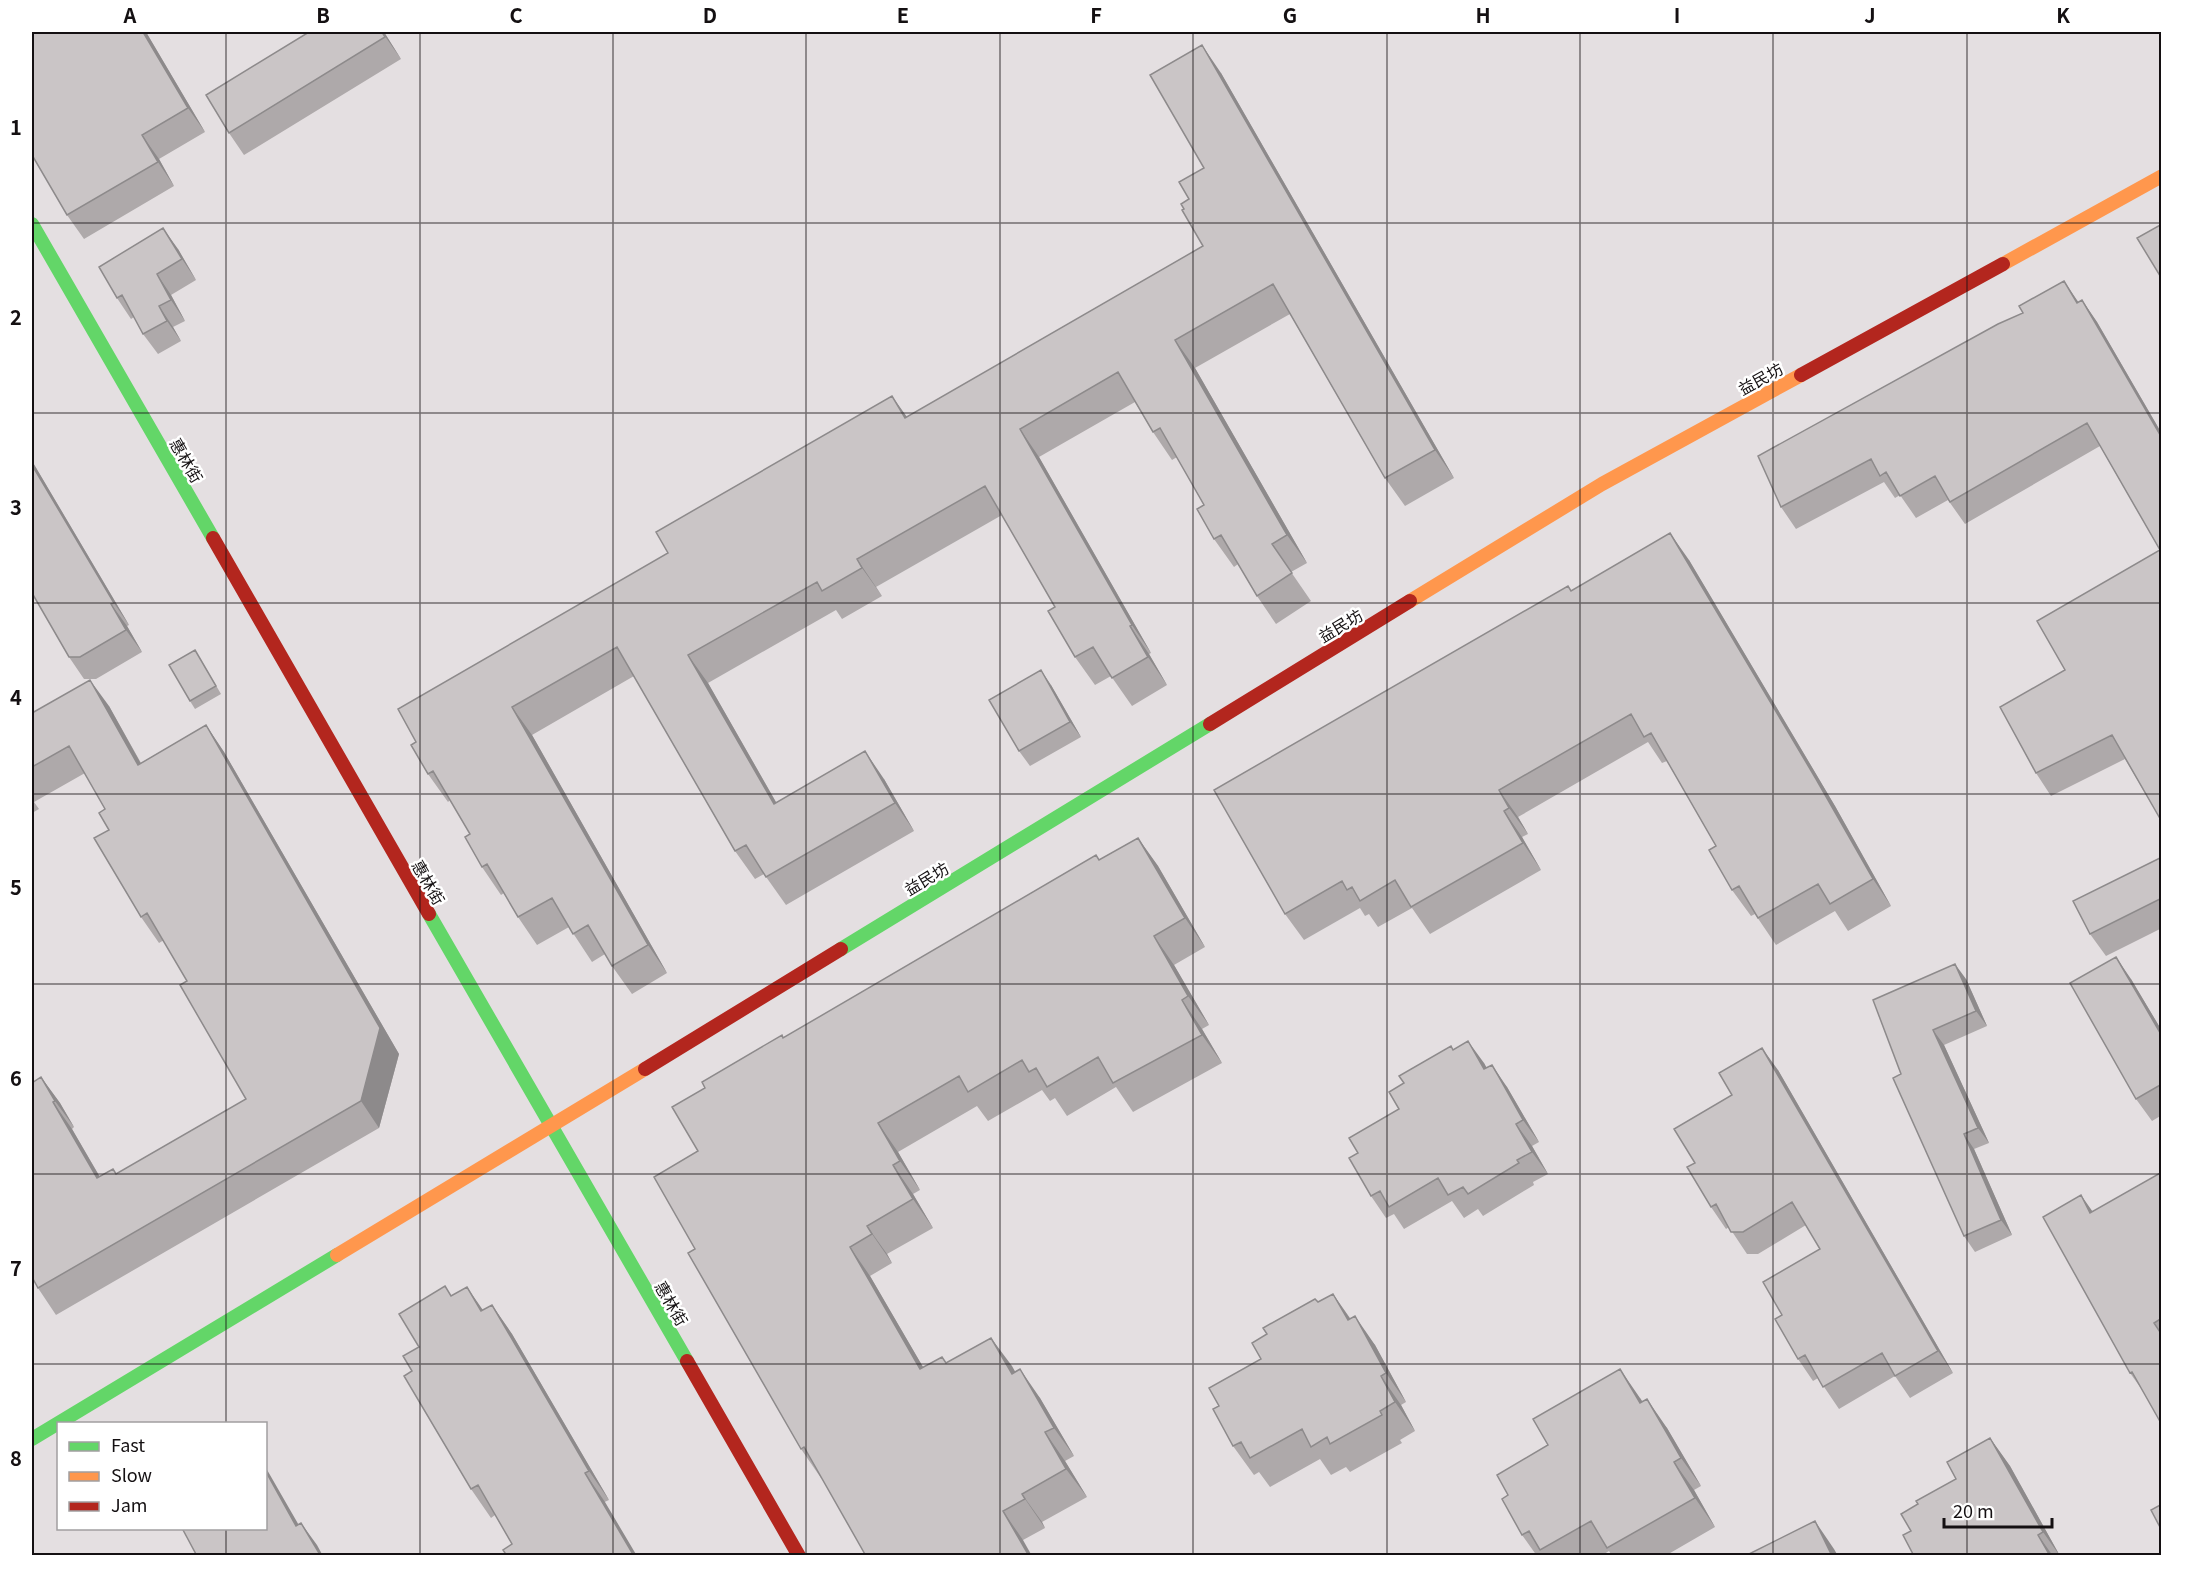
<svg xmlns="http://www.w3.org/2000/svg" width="2193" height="1587" font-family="Georgia,'Noto Sans SC',serif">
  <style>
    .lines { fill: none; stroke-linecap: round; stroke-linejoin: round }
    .fast { stroke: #63d668; stroke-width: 14 }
    .slow { stroke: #ff974d; stroke-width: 14 }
    .jam { stroke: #b3261e; stroke-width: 14 }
    .wall { fill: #aea9aa }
    .shaded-wall { fill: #8d8a8b }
    .building { fill: #cac5c6; stroke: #8d8a8b; stroke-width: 1.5 }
    .grid { fill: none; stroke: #141012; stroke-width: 1.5; stroke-opacity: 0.55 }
    .labels { text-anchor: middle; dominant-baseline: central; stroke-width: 5; stroke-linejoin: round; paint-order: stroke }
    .street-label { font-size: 16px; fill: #141012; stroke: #fff }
    .neatline { fill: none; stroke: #141012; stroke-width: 2 }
    .grid-label { font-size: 20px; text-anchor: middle; font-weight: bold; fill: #141012 }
  </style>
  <rect width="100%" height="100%" fill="#e4dfe1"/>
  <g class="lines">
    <!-- fast -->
    <path class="fast" d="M32,224L213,538
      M429,914L687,1361
      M841,949L1210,724
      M32,1439L337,1255"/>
    <!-- slow -->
    <path class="slow" d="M2003,264L2162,176
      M1410,601L1602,484L1801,375
      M337,1255L645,1069"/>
    <!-- jam -->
    <path class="jam" d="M1801,375L2003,264
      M213,538L429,914
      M1210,724L1410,601
      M645,1069L841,949
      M687,1361L799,1556"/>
  </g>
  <!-- wall -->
  <path class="wall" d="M32,32H146L205,132L159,159L174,186L84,239L67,215Z
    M384,32L401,59L244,155L229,133Z
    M1221,73L1454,478L1405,506L1385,478L1290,314L1195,368L1307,563L1291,572L1311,601L1276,624L1257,596L1238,564L1234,567L1214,539L1204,505L1177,457L1172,460L1153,432L1135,402L1039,457L1151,653L1149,654L1167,685L1132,706L1111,676L1095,685L1075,657L1055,607L1002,515L876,587L882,596L842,619L836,610L708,683L776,802L884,779L914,831L786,905L764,874L755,879L735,851L634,676L532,735L667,973L632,994L612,966L605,954L592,962L569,927L537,945L518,917L504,893L501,895L482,867L470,834L450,800L448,802L428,774L411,745L907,417L1203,246L1184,209L1204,168Z
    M178,249L196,280L171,295L185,321L173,327L181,341L158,354L143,334L134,317L131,319L117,298Z
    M2082,300L2097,322L2162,434V822L2125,759L2051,796L2036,773L2065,670L2160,550L2100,446L1965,524L1948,500L1916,518L1900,495L1895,498L1884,482L1796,529L1781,507Z
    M32,461L129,625L127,626L142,652L96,679H84L69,657L32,593Z
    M1689,560L1835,806L1891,906L1848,931L1835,911L1776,945L1755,914L1751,916L1732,890L1716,846L1667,761L1662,763L1648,742L1518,817L1528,834L1522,837L1541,870L1430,934L1412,908L1378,927L1369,914L1365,916L1360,908L1304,940L1285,914L1571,591Z
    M200,658L221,694L195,709L190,701Z
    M1051,685L1081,737L1030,766L1019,751Z
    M109,706L141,763L206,725L224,752L399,1054L379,1128L56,1315L38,1288L41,1077L60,1103L74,1127L72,1129L100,1177L116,1174L246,1099L187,981L164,940L159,943L141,917L109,830L105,809L85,773L34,802L39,809L32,813V713Z
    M1138,838L1158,866L1205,947L1174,965L1209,1025L1202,1029L1222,1063L1133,1112L1116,1087L1067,1116L1055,1098L1050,1101L1042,1090L988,1121L977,1106L898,1152L920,1190L913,1194L933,1228L887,1254L892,1263L870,1276L923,1367L947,1363L991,1338L1015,1372L1040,1398L1074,1456L1065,1461L1087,1497L1042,1522L1045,1528L1023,1540L821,1478L801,1449L695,1249L698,1151L705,1088L783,1038Z
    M2162,857V928L2106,956L2090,934Z
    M1966,979L1987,1026L1944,1045L1989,1143L1974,1149L2012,1235L1975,1252L1964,1236L1901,1074Z
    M2131,979L2162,1031V1115L2152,1121L2136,1099Z
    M1454,1050L1484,1063L1486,1068L1507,1087L1539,1142L1532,1146L1548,1174L1533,1182L1534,1185L1483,1216L1478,1209L1464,1218L1452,1201L1404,1229L1394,1214L1386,1218L1371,1196L1358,1153L1399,1109L1404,1083Z
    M1778,1070L1953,1373L1910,1398L1895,1376L1839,1409L1818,1378L1813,1381L1798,1359L1782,1315L1820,1249L1806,1225L1758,1254H1747L1729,1227L1726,1229L1711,1207Z
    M2162,1172V1425L2143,1391L2130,1373L2092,1212Z
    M1333,1294L1350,1318L1375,1345L1406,1402L1401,1405L1415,1431L1400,1440L1402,1443L1350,1472L1346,1467L1331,1475L1320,1459L1270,1487L1259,1472L1254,1475L1233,1446L1219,1406L1261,1359L1318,1302Z
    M452,1296L483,1310L492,1305L512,1334L609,1500L512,1544L495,1515L491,1518L471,1489L419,1347Z
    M1640,1398L1643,1402L1667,1428L1701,1486L1694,1490L1715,1527L1665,1556H1612L1609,1551L1601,1556H1537L1522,1535L1508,1495Z
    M1990,1438L2010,1466L2060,1556H1914L1911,1531L1918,1504L1956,1479Z"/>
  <!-- shaded-wall -->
  <path class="shaded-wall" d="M143,32H146L205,132L188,108Z
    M382,32H384L401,59Z
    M1202,45L1221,73L1454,478L1435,450Z
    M142,135L159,159L174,186L158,162Z
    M163,228L178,249L196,280L182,259Z
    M157,274L171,295L185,321L171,300Z
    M2064,281L2079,303H2077Z
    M2082,300L2097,322L2162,434V438Z
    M159,306L173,327L181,341L167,321Z
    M1175,340L1195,368L1307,563L1287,535Z
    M892,396L912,424L905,418Z
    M1020,429L1039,457L1151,653L1132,625Z
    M32,461L129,625L114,603L32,465Z
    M1670,533L1689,560L1835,806L1891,906L1873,879Z
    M857,559L876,587L882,596L862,568Z
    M111,604L127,626L142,652L126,630Z
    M1130,626L1149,654L1167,685L1148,657Z
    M688,655L708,683L793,832L774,804Z
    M1041,670L1051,685L1081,737L1070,722Z
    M90,680L109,706L156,791L138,765Z
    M512,707L532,735L667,973L648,945Z
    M206,725L224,752L399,1054L379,1128L361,1101Z
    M865,751L884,779L914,831L895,803Z
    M1499,790L1518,817L1528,834L1509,808Z
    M1504,811L1522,837L1541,870L1523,843Z
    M1138,838L1158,866L1205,947L1185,918Z
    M1154,936L1174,965L1209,1025L1188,996Z
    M2116,957L2131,979L2162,1031V1036Z
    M1955,964L1966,979L1987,1026L1976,1011Z
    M1182,1000L1202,1029L1222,1063L1202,1035Z
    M1933,1030L1944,1045L1989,1143L1978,1128Z
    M1468,1041L1484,1063L1500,1091L1484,1069Z
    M1762,1048L1778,1070L1953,1373L1938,1351Z
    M1492,1065L1507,1087L1539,1142L1523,1120Z
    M41,1077L60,1103L74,1127L55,1101Z
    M53,1102L72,1129L116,1205L97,1178Z
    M878,1123L898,1152L920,1190L900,1161Z
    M1516,1124L1532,1146L1548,1174L1532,1152Z
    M1964,1134L1974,1149L2012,1235L2001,1220Z
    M893,1165L913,1194L933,1228L913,1199Z
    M2081,1195L2095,1215L2090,1213Z
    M867,1226L887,1254L892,1263L872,1234Z
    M850,1247L870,1276L941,1398L920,1369Z
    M467,1287L487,1316L481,1311Z
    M1333,1294L1353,1323L1348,1320Z
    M492,1305L512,1334L609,1500L589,1471Z
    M1355,1316L1375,1345L1406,1402L1386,1373Z
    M991,1338L1012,1366L1032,1402L1012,1374Z
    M1020,1369L1040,1398L1074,1456L1054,1428Z
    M1620,1369L1640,1398L1660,1432L1640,1403Z
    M1381,1376L1401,1405L1415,1431L1395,1402Z
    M1647,1399L1667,1428L1701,1486L1681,1458Z
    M1045,1432L1065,1461L1087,1497L1066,1469Z
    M1990,1438L2010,1466L2060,1556L2043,1532Z
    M1674,1462L1694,1490L1715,1527L1695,1498Z
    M266,1468L312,1548L296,1526L266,1472Z
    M585,1473L605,1502L637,1556H634Z
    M1022,1494L1042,1522L1045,1528L1025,1499Z
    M1003,1511L1023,1540L1032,1556H1029Z
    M1815,1521L1834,1549L1838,1556H1832Z
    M301,1523L317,1545L323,1556H321L319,1553Z
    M2038,1535L2053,1556H2050Z"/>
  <!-- building -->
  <path class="building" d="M32,32H143L188,108L142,135L158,162L67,215L32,155Z
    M309,32H382L385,37L229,133L206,95Z
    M1202,45L1435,450L1385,478L1273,284L1175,340L1287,535L1272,544L1292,573L1257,596L1221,535L1214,539L1197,509L1204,505L1160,428L1153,432L1118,372L1020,429L1132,625L1130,626L1148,657L1112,678L1093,647L1075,657L1048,611L1055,607L985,486L857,559L862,568L822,591L817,582L688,655L774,804L865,751L895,803L766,877L746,845L735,851L617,647L512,707L648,945L612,966L588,925L573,934L552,898L518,917L487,864L482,867L465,837L470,834L433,771L428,774L411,745L416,742L398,709L668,553L656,532L892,396L905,418L1203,246L1182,210L1184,209L1181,204L1189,199L1179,182L1204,168L1150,75Z
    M2162,224V279L2137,238Z
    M163,228L182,259L157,274L171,300L159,306L167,321L143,334L122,295L117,298L99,267Z
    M2064,281L2077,303L2082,300L2162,438V822L2112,735L2036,773L2000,707L2065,670L2037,621L2160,550L2087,423L1950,502L1935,476L1900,496L1886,472L1880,476L1871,459L1781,507L1758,456L1998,324L2023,313L2019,306Z
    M32,465L114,603L111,604L126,630L80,657H69L32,593Z
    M1670,533L1816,779L1873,879L1830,904L1818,884L1758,918L1739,886L1732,890L1709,850L1716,846L1651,733L1644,737L1631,714L1499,790L1509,808L1504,811L1523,843L1411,907L1395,880L1360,901L1352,887L1347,890L1342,881L1285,914L1214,790L1568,586L1571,591Z
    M195,650L216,686L190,701L169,665Z
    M1041,670L1070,722L1019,751L989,700Z
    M90,680L138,765L206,725L380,1028L361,1101L38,1288L32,1277V1083L41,1077L55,1101L53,1102L97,1178L113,1169L116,1174L246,1099L180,985L187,981L147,913L141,917L94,838L109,830L99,813L105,809L69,746L32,767V713Z
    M1138,838L1185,918L1154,936L1188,996L1182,1000L1202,1035L1113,1083L1098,1057L1047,1087L1036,1068L1029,1072L1022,1060L968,1092L959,1076L878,1123L900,1161L893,1165L913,1199L867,1226L872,1234L850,1247L920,1369L942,1357L946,1363L991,1338L1012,1374L1020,1369L1054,1428L1045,1432L1066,1469L1022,1494L1025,1499L1003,1511L1029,1556H866L804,1447L801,1449L688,1253L695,1249L654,1177L698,1151L672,1107L705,1088L702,1082L782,1035L783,1038L1096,855L1099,860Z
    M2162,857V898L2090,934L2073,901Z
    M2116,957L2162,1036V1084L2136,1099L2070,983Z
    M1955,964L1976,1011L1933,1030L1978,1128L1964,1134L2001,1220L1964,1236L1893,1078L1901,1074L1873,1000Z
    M1468,1041L1484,1069L1492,1065L1499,1077L1523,1120L1516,1124L1532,1152L1517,1160L1519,1163L1468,1194L1463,1187L1448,1195L1438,1178L1389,1207L1380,1191L1371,1196L1349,1158L1358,1153L1349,1138L1399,1109L1389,1092L1404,1083L1399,1076L1451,1046L1453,1050Z
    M1762,1048L1938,1351L1895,1376L1882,1353L1823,1387L1805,1355L1798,1359L1775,1319L1782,1315L1763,1282L1820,1249L1792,1202L1743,1232H1731L1716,1204L1711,1207L1687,1167L1695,1163L1674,1129L1732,1095L1719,1073Z
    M2162,1172V1318L2154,1323L2162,1335V1425L2132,1372L2130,1373L2043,1217L2081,1195L2090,1213Z
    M445,1286L451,1296L467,1287L481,1311L492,1305L589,1471L585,1473L634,1556H507L503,1550L512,1544L478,1485L471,1489L404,1376L412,1371L403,1356L419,1347L399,1314Z
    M1333,1294L1348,1320L1355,1316L1386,1373L1381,1376L1395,1402L1380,1411L1382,1415L1330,1444L1327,1437L1311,1447L1302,1429L1250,1458L1241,1442L1233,1446L1213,1409L1219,1406L1209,1388L1261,1359L1252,1343L1267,1334L1263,1328L1315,1299L1318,1302Z
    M1620,1369L1640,1403L1647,1399L1672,1442L1681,1458L1674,1462L1695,1498L1607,1548L1591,1521L1540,1550L1529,1531L1522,1535L1502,1499L1508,1495L1497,1475L1548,1445L1533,1419Z
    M1990,1438L2043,1532L2038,1535L2050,1556H1914L1903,1535L1911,1531L1901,1514L1918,1504L1916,1501L1956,1479L1947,1462Z
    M266,1472L296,1526L301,1523L319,1553L314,1556H197L182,1528H266Z
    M2162,1504V1531L2151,1510Z
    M1815,1521L1832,1556H1747V1555Z"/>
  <!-- grid -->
  <path class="grid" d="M226,32V1424M420,32V1556M613,32V1556M806,32V1556M1000,32V1556M1193,32V1556M1387,32V1556M1580,32V1556M1773,32V1556M1967,32V1556M32,223H2162M32,413H2162M32,603H2162M32,794H2162M32,984H2162M32,1174H2162M32,1364H2162M226,1528V1556"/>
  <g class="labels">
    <!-- street labels -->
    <g class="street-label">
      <text transform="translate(1760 378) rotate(-29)">益民坊</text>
      <text transform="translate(187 460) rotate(60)">惠林街</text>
      <text transform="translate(1340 625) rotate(-31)">益民坊</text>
      <text transform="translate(926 878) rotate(-31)">益民坊</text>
      <text transform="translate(429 882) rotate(60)">惠林街</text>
      <text transform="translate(672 1303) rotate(60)">惠林街</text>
    </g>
  </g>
  <!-- border -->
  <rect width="2193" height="1587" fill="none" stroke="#ffffff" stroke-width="66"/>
  <!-- legend -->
  <rect x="57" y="1422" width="210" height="108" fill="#ffffff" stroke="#a19fa0" stroke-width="1.5"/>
  <rect x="69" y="1442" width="30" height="9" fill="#63d668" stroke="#a19fa0" stroke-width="1.5"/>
  <text x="111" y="1452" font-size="18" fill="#141012">Fast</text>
  <rect x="69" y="1472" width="30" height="9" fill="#ff974d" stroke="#a19fa0" stroke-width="1.5"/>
  <text x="111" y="1482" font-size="18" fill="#141012">Slow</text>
  <rect x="69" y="1502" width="30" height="9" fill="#b3261e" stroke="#a19fa0" stroke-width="1.5"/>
  <text x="111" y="1512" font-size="18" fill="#141012">Jam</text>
  <!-- scale -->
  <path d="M1944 1518v9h108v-9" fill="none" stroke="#141012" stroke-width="3"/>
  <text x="1953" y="1518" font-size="18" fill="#141012" stroke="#ffffff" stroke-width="4.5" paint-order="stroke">20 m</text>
  <rect x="33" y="33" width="2127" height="1521" class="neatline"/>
  <g class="grid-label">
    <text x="130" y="23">A</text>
    <text x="323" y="23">B</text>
    <text x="516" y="23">C</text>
    <text x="710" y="23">D</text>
    <text x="903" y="23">E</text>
    <text x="1096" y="23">F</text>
    <text x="1290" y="23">G</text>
    <text x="1483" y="23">H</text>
    <text x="1677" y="23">I</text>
    <text x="1870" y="23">J</text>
    <text x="2063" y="23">K</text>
    <text x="16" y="135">1</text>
    <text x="16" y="325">2</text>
    <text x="16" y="515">3</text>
    <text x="16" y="705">4</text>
    <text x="16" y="895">5</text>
    <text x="16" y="1086">6</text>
    <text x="16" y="1276">7</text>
    <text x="16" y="1466">8</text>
  </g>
</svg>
